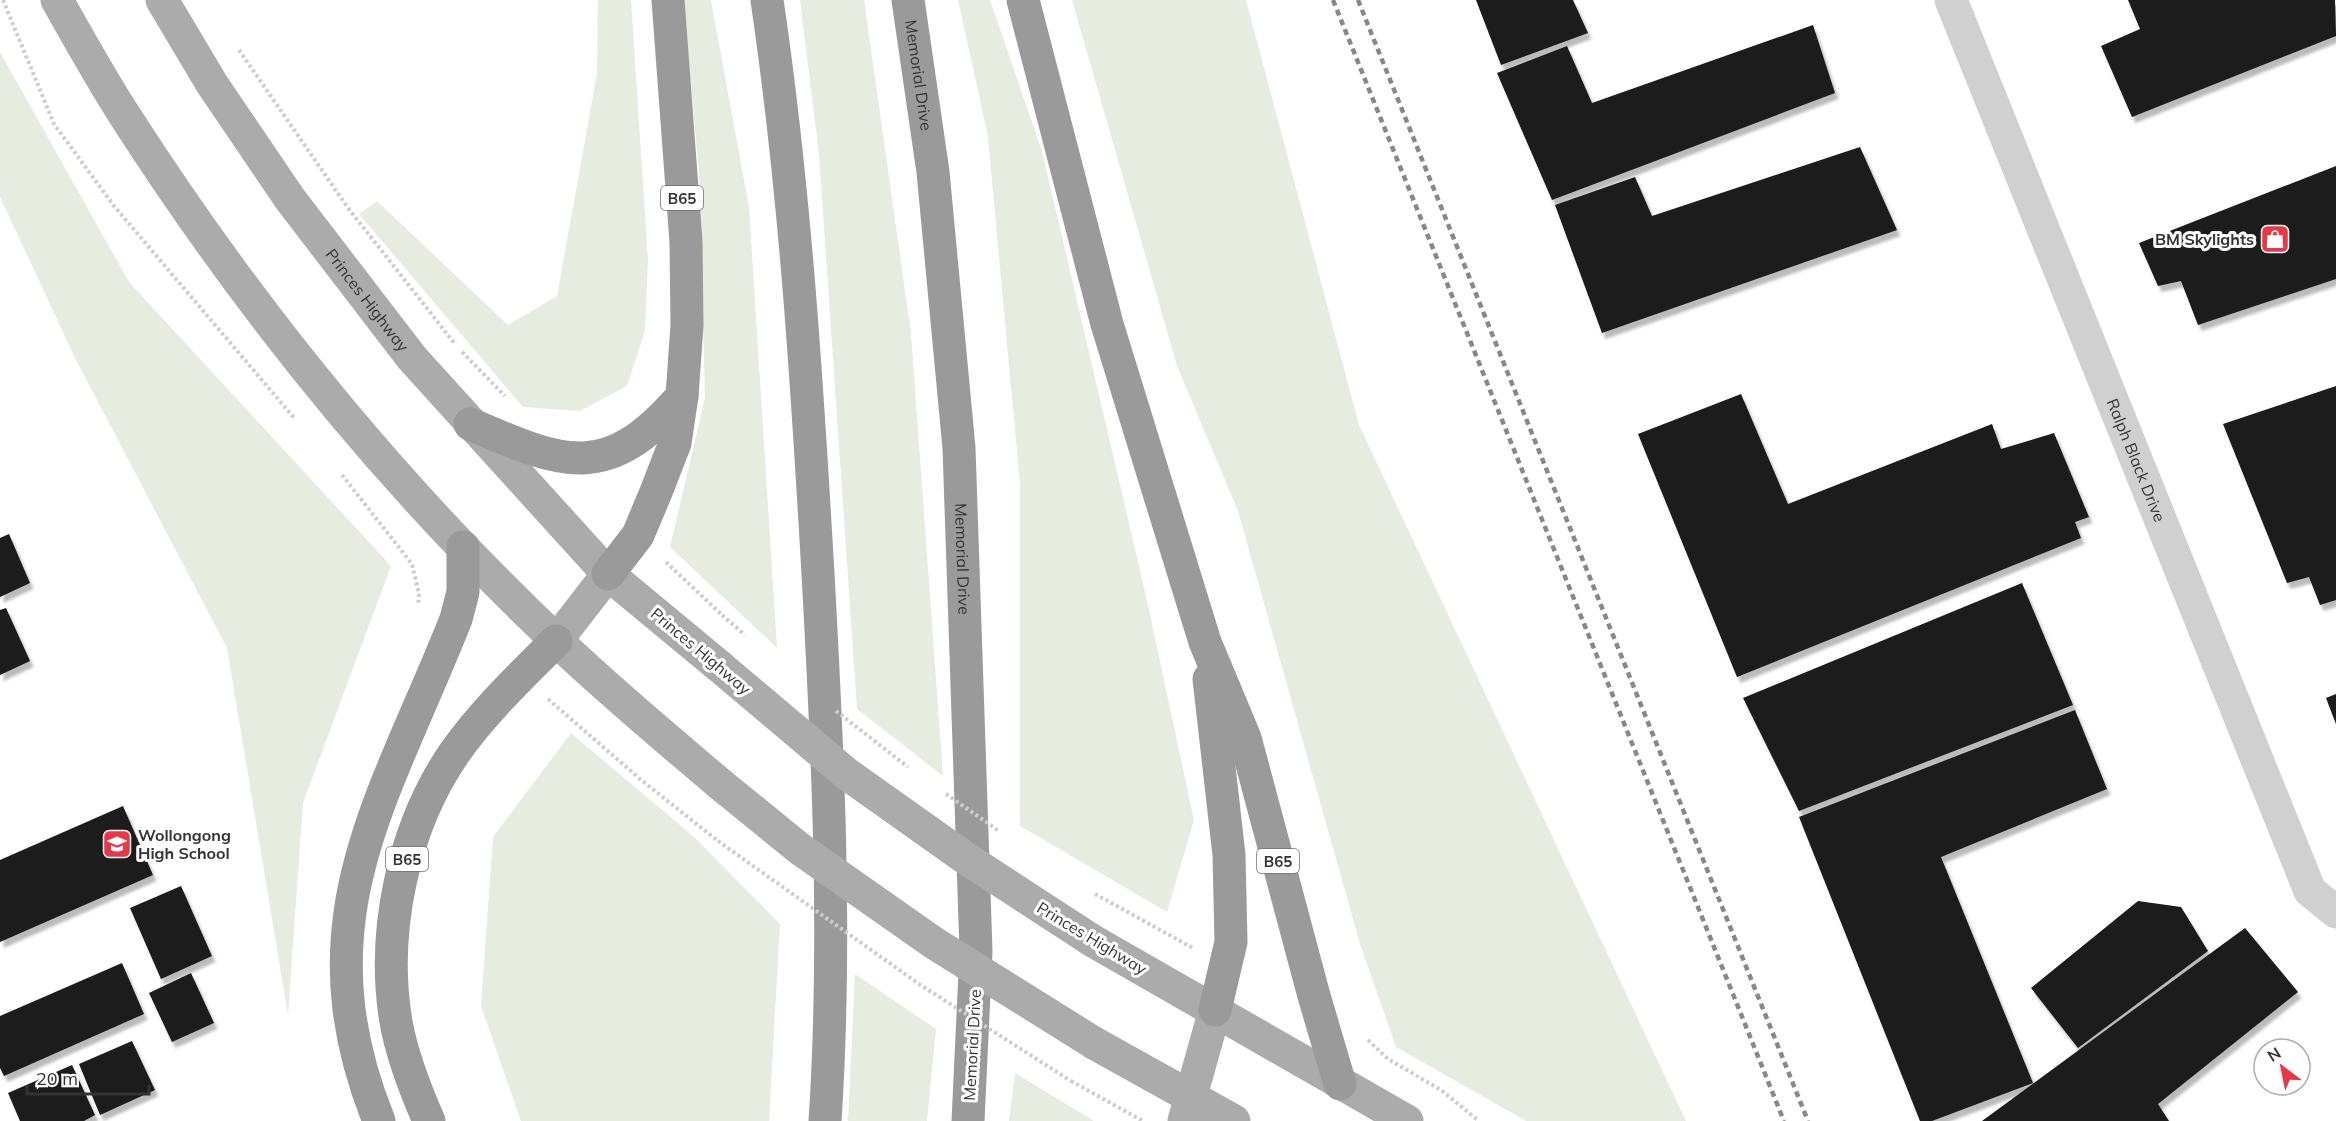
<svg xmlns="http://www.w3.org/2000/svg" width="2336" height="1121" font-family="Mulish,sans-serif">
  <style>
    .green { fill: #e6ecdf }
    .building { fill: #1a1a1a; filter: url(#shadow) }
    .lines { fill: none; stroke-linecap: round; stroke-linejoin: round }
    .path { stroke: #cdcdcd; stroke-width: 4; stroke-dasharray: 3 3; stroke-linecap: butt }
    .minor { stroke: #d0d0d0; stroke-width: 33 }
    .major { stroke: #ababab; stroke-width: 33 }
    .highway { stroke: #9a9a9a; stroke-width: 33 }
    .rail { stroke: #888; stroke-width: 4.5; stroke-dasharray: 6 4.5; stroke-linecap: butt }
    .path-bridge { stroke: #cdcdcd; stroke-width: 4; stroke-dasharray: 3 3; stroke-linecap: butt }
    .major-bridge { stroke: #ababab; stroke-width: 33 }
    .labels { text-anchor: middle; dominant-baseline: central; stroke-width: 6; stroke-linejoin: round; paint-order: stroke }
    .shield { fill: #fff; stroke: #707070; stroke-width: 1.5 }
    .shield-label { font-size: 15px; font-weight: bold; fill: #333 }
    .street-label { font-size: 16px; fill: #333; stroke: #fff }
    .poi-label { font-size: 16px; font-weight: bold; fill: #333; stroke: #fff; text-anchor: end }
  </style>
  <defs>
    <filter id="shadow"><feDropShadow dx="3.5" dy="6" stdDeviation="1.5" flood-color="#0004"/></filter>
  </defs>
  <rect width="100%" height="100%" fill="#fff"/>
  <!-- green -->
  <path class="green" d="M598,0H631L648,260L645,331L627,386L580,411L523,407L359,214L377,201L508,325L557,296L597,73Z
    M683,0H711L749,207L777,648L670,547L705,398L699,172Z
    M800,0H864L911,333L943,776L857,709L819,154Z
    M958,0H990L1042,151L1146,596L1194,820L1167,912L1020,826V485L988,137Z
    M1072,0H1246L1359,425L1686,1121H1526L1396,1047L1360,944L1238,511L1177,366Z
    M0,52L129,282L391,566L303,803L288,1015L227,648L76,360L0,197Z
    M571,733L693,836L780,924L769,1121H521L481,1006L493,837Z
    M855,974L936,1029L927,1121H848Z
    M1015,1073L1094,1121H1009Z"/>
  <!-- building -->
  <path class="building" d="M1476,0H1573L1588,33L1501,65Z
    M2128,0H2335L2336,36L2132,117L2101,46L2140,29Z
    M1813,25L1835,93L1552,200L1497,73L1567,46L1592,103Z
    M1860,147L1897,230L1602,333L1555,205L1635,177L1652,216Z
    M2336,166V279L2198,325L2181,281L2158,286L2139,243Z
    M2336,386V600L2320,605L2309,577L2287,583L2223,424Z
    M1741,394L1788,504L1992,424L2001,449L2054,433L2089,517L2075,522L2081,538L1737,677L1638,434Z
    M9,534L30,583L0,597V538Z
    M2022,583L2073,705L1799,811L1743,698Z
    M6,608L30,661L0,675V610Z
    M2336,694V724L2326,698Z
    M2075,710L2107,789L1941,857L2033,1083L1932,1121H1920L1799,817Z
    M123,806L153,875L0,942V860Z
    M181,886L212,956L161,979L130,908Z
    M2138,901L2181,907L2208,951L2078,1048L2031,988Z
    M2245,928L2298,992L2158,1104L2169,1121H1982Z
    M122,963L144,1014L4,1076L0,1068V1016Z
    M191,973L214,1023L172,1042L149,993Z
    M132,1041L155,1090L100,1115L79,1064Z
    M72,1065L95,1115L84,1121H20L8,1093Z"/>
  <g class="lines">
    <!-- path -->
    <path class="path" d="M3,0L54,124L114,206L295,419
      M239,50L348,208L455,344
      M462,352L505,396
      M342,475L412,564L419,594L418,605
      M666,562L722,615
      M548,699L640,779L718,841
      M1095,894L1193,948
      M1368,1040L1388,1059L1441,1090L1479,1121
      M1071,1081L1143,1121"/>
    <!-- minor -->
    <path class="minor" id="s1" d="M1951,0L2310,891L2336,912"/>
    <!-- major -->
    <g class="major">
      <path d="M57,0C79,39 101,79 125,116C247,306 392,485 556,640C608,690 665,737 720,784"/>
      <path id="s2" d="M162,0L212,84L290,199L412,358L608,574L719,666"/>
      <path d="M556,641L608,574"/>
      <path d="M1093,941L1407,1121"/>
      <path d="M1094,1043L1234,1121"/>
      <path d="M1184,1121L1215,1010"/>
    </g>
    <!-- highway -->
    <g class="highway">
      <path d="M767,0C795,190 807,382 818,574C828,755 837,939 825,1121"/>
      <path id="s3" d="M908,0L933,172L959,448L976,951L968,1121"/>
      <path d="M1023,0L1107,324L1205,642L1245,738L1314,996L1340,1084"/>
      <path d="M470,424C565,465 607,483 682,396"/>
      <path d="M608,574L638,535L656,492L675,443L682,396L687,325L686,242L668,0"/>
      <path d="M1209,679L1229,855L1231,942L1215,1010"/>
      <path d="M379,1121C298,920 384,801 456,619L463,592V547"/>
      <path d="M429,1121C415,1089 402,1056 396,1022C381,932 403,827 455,752C484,711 521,676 556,641"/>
    </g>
    <!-- rail -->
    <path class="rail" d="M1333,0L1784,1121
      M1358,0L1808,1121"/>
    <!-- path-bridge -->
    <path class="path-bridge" d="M722,615L745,635
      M836,711L908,767
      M946,794L999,831
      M718,841L919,984L1071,1081"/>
    <!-- major-bridge -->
    <path class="major-bridge" d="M719,666L847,774L964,857L1093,941
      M720,784L800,849L934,943L1094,1043"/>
  </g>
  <!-- icons -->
  <defs>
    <g id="shop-square" transform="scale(1.5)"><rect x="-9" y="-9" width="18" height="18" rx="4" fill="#e63946" stroke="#fff"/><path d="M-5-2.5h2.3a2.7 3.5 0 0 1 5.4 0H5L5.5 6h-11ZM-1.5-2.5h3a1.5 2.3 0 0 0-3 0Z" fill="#fff"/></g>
    <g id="school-square" transform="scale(1.5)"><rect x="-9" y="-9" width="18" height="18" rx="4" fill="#e63946" stroke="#fff"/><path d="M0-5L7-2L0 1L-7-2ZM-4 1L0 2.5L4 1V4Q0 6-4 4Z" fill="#fff"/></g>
  </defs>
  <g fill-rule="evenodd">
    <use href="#shop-square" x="2275" y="239"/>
    <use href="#school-square" x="117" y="844"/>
  </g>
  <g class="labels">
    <!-- shield labels -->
    <g class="shield">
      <rect x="661" y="186" width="42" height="24" rx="4.5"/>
      <rect x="386" y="847" width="42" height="24" rx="4.5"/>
      <rect x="1257" y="849" width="42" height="24" rx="4.5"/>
    </g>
    <g class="shield-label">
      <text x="682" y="198">B65</text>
      <text x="407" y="859">B65</text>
      <text x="1278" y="861">B65</text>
    </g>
    <!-- street labels -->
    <g class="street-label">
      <text stroke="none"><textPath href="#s3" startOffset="76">Memorial Drive</textPath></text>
      <text stroke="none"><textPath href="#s2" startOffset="364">Princes Highway</textPath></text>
      <text stroke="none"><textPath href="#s1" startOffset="496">Ralph Black Drive</textPath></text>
      <text stroke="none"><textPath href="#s3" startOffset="562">Memorial Drive</textPath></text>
      <text transform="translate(701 651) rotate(40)">Princes Highway</text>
      <text transform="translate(1092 938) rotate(31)">Princes Highway</text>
      <text transform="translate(972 1045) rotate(-87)">Memorial Drive</text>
    </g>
    <!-- poi labels -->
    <g class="poi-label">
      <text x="2254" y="239">BM Skylights</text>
      <text x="138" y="835" text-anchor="start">Wollongong<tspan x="138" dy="18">High School</tspan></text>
    </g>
  </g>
  <!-- north arrow -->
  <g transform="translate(2282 1067) rotate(328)"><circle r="28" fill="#ffffff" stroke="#adadad" stroke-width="1.5"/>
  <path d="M0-4.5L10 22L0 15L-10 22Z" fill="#e63946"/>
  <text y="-9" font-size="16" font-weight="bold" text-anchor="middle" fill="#333333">N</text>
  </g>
  <!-- scale -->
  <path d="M27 1085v9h122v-9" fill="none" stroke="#333333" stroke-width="3"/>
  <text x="36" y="1085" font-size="18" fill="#333333" stroke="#ffffff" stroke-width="4.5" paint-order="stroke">20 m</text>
</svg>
